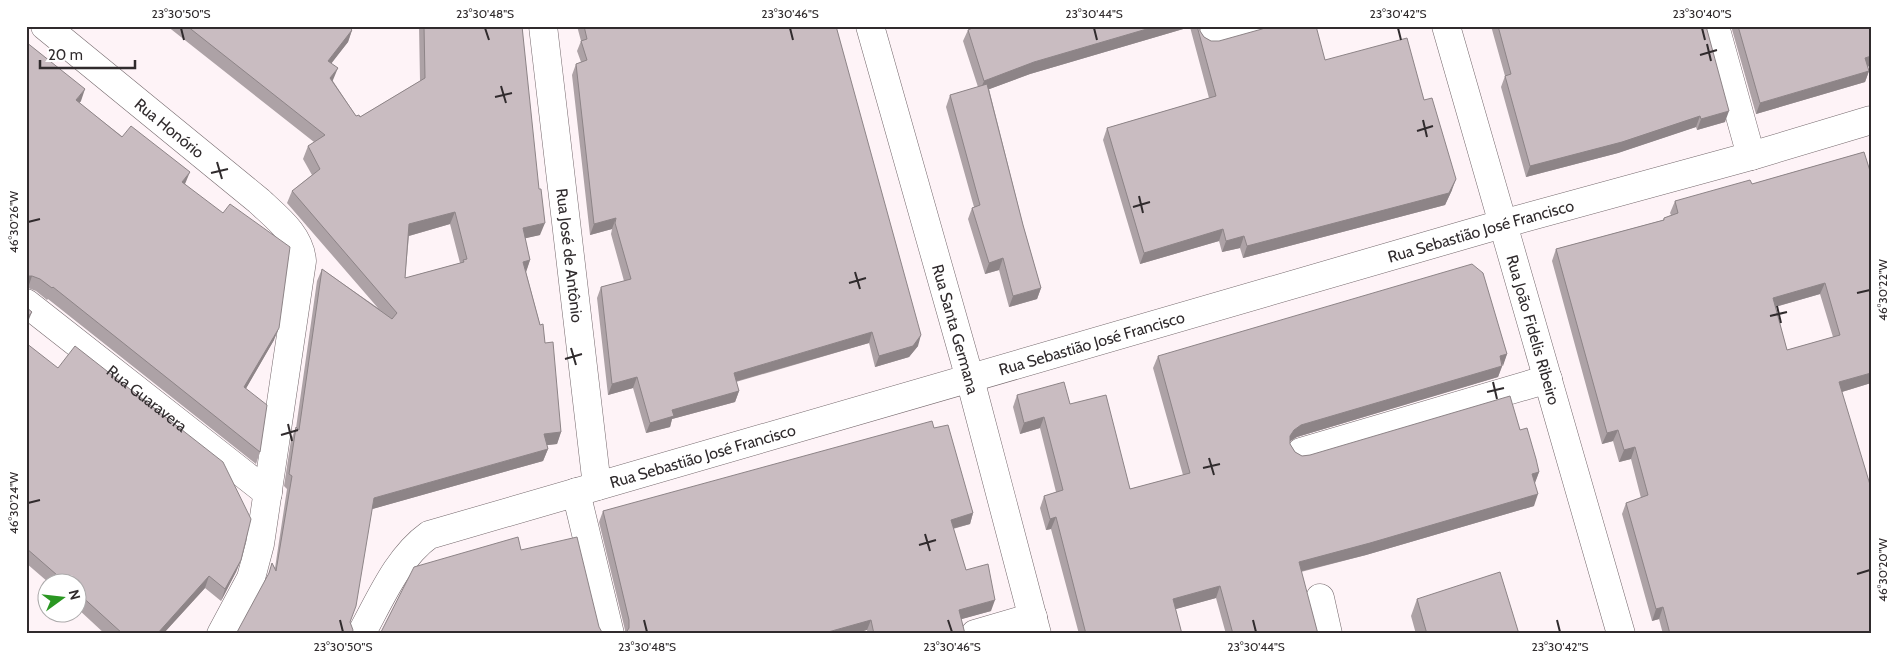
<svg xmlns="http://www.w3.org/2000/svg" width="1897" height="660" font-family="Cabin,sans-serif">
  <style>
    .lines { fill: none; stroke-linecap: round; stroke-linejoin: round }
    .minor-casing { stroke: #74686c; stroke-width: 29 }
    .minor { stroke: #fff; stroke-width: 28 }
    .wall { fill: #ada2a6; fill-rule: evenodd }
    .shaded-wall { fill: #8d8487 }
    .building { fill: #c9bcc1; stroke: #8d8487; fill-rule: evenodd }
    .ticks { fill: none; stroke: #302b2d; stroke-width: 2 }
    .labels { text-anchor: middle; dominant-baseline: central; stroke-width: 5; stroke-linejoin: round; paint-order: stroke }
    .street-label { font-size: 16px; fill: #302b2d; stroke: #fff }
    .neatline { fill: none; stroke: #302b2d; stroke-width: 2 }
    .ticks-label { font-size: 12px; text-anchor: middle; fill: #302b2d }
  </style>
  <rect width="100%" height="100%" fill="#fef3f7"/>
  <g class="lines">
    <!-- minor casing -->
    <g class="minor-casing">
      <g id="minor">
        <path id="s1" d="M45,26L259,201C277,218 300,235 302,261L260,544L251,578L221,634"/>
        <path id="s2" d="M543,26L597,486"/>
        <path id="s3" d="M870,26L970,379L1037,634"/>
        <path id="s4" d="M1446,26L1621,634"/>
        <path d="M1715,26L1751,156"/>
        <path d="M1211,38L1254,26"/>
        <path id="s5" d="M26,303L268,493"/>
        <path d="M1301,452L1548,379"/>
        <path d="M576,492L610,634"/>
        <path d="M1320,598L1328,634"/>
        <path id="s6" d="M361,634C380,600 397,558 429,535L1502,224L1751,156L1871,120"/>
        <path d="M975,634L1033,617"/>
      </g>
    </g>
    <!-- minor -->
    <use href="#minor" class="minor"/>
  </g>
  <!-- wall -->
  <path class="wall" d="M167,26H348L352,30L348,42L331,63L333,80V81L356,116L360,117L420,81L419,26H522L540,235L525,238L530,260L526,272L545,343L561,432L557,444L547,445L548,449L543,461L372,509L268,576L272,563L275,568L287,489L284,486L291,440L296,427V428L317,281L322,269L378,308L287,203L292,191L312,175L303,159L308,146L314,142ZM450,224L460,263L405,278L409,236Z
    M577,26H836L918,346L909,357L875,367L869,343L736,382L739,391L735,402L672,419L670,427L646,433L633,388L608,395L597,298L601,287L624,281L611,234L612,229L590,235L572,75L576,64L581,62L577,51L581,41Z
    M977,26H1201L1200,27V31L1204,37L1211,41L1325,60L1424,100L1452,190L1445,205L1243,258L1240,248L1222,252L1219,241L1140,264L1103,140L1107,128L1209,98L1190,27L1030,74L989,89L1023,225L1041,288L1037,299L1009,307L999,270L985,274L968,219L972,208L974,207L946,107L950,95L978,87L963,41L968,30Z
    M1491,26H1706L1725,122L1697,130L1696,127L1618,153L1526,177L1501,87L1505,76Z
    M1731,26H1871L1868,67L1869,71L1865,82L1756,114Z
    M26,42L81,101L79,103L185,185L274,340L246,388L260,452L256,464L48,299L47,300L36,291L28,288H26Z
    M1864,152L1871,383L1842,392L1871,634H1663L1659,619L1652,621L1622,514L1626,503L1641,498L1631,459L1619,462L1613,441L1602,444L1552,261L1556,249L1663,220L1664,218L1671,215L1670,213L1675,201L1752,184ZM1820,294L1833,337L1787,350L1775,307Z
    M26,343L241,560L236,572L221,601L205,588L163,634H105L78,609V582H48L26,563Z
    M1507,354L1498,377L1297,437L1290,441V444L1295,452L1302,456L1310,455L1520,430L1539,472L1535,482L1534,506L1366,555L1301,572L1318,634H1226L1216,598L1175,609L1182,634H1079L1051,529L1046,530L1040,508L1044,496L1056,492L1040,428L1020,434L1013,407L1017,395L1070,404L1130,489L1183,475L1153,368L1158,356Z
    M934,428L973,513L970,524L953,529L966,570L991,611L961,619L965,634H868L867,630L625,634V630L599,522L603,511Z
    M1417,599L1519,634H1416L1411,616Z"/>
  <!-- shaded-wall -->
  <path class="shaded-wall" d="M1157,26H1190V27L1030,74L979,93L984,81L1034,62Z
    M352,30L348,42L324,73L328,61Z
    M1871,56V66L1861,68L1865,58Z
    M338,68L333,80L326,90L330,78Z
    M1869,71L1865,82L1756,114L1760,103Z
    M85,89L81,101L72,112L76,100Z
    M1729,111L1725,122L1697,130L1701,119Z
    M1700,116L1696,127L1618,153L1526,177L1530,166Z
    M190,172L185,184L177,194L182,182Z
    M1456,179L1452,190L1445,205L1243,258L1247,246Z
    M455,212L450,224L405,237L409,224Z
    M616,218L612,229L590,235L594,224Z
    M545,223L540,235L518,240L523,228Z
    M1223,229L1219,241L1140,264L1144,253Z
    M1244,236L1240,248L1222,252L1226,241Z
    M1003,258L999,270L985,274L989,263Z
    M530,260L526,272L523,262Z
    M26,276H32L28,288H26Z
    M1825,283L1820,294L1768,309L1773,298Z
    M1041,288L1037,299L1009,307L1013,296Z
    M32,312L27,324L26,325V319Z
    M279,328L274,340L240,399L244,387Z
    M872,332L869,343L730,383L734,373Z
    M921,335L918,346L909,357L875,367L879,356Z
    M1507,354L1503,366L1500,356Z
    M1502,366L1498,377L1297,437L1289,442L1290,436L1294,430L1301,425Z
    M1871,373V383L1835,394L1839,382Z
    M637,377L633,388L608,395L612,384Z
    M739,391L735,402L672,419L670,427L646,433L650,423L672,410Z
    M1044,417L1040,428L1020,434L1024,423Z
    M1618,430L1613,441L1602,444L1607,433Z
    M561,432L557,444L539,446L544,434Z
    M1635,447L1631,459L1619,462L1624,450Z
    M548,449L543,461L369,510L374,498Z
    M1539,472L1535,483L1532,474Z
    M1538,494L1534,506L1366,555L1294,573L1299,562Z
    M973,513L970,524L947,530L951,520Z
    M1056,517L1051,529L1046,530L1050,519Z
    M241,560L236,572L221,601L225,589Z
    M209,576L205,588L163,634H157Z
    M1220,586L1216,598L1169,611L1173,599Z
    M995,600L991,611L955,621L959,610Z
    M1663,607L1659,619L1652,621L1656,609Z
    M871,620L867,630L855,634H821Z"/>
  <!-- building -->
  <path class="building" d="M187,26H348L352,30L328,61L338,68L330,78L356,116L359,115L360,117L425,78L424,26H522L539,189H541L545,223L523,228L530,260L523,262L540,325L543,324L545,343L553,342L561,432L544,434L548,449L374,498L356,606L350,622L353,630L352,634H236L269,573L272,563L276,571L292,476L289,474L296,427L299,430L322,269L392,319L397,313L292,191L320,169L308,146L325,135ZM455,212L467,259L463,260L464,262L405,278L409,224Z
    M584,26H836L921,335L913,346L879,356L872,332L734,373L739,391L672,410L674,416L650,423L637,377L612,384L601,287L631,279L615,223L616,218L594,224L576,64L587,60L581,41L587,39Z
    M977,26H1157L1034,62L984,81L968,30Z
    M1197,26H1200V31L1204,37L1211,41H1219L1262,29L1268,26H1316L1325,60L1407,38L1424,100L1432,98L1456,179L1449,193L1247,246L1244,236L1226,241L1223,229L1144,253L1107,128L1216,96Z
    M1498,26H1706L1729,111L1701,119L1700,116L1622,142L1530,166L1505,76L1511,74Z
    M1738,26H1871V56L1865,58L1869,71L1760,103Z
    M26,42L85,89L76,100L122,137L131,126L190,172L182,182L223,213L230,204L290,247L279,328L244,387L267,405L260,452L53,287L52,288L40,279L32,276H26Z
    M987,84L1023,225L1041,288L1013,296L1003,258L989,263L972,208L980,205L950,95Z
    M1864,152L1871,174V373L1839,382L1871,488V634H1670L1663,607L1656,609L1626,503L1648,495L1635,447L1624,450L1618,430L1607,433L1556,249L1664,220V218L1678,213L1675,201L1750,180L1752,184ZM1825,283L1840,335L1787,350L1773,298Z
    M1472,264L1483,273L1507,354L1500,356L1502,366L1301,425L1294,430L1290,436V444L1295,452L1302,456L1310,455L1510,396L1520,430L1527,428L1536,459L1539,472L1532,474L1538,494L1370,543L1299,562L1318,634H1233L1220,586L1173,599L1182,634H1086L1056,517L1050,519L1044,496L1063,490L1044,417L1024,423L1017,395L1064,382L1070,404L1106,395L1130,489L1190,473L1158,356Z
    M26,307L32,312L26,319Z
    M26,343L58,368L75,346L223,462L251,519L241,560L225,589L209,576L157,634H123L78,593V582H65L26,548Z
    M932,421L934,428L948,425L973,513L951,520L966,570L988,564L995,600L959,610L965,634H874L871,620L821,634H625L629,628V620L603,511Z
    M518,537L521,550L577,537L599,627L603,634H380L414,567Z
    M1500,572L1519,634H1427L1417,599Z"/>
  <!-- ticks -->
  <path class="ticks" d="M181,28L184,40M485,28L489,40M790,28L793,40M1094,28L1097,40M1398,28L1401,40M1702,28L1705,40M1707,44L1711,61M1700,55L1717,50M501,86L506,103M495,97L512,93M1423,120L1427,137M1417,131L1433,126M217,162L222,179M211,173L228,169M1139,196L1143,213M1133,207L1150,202M28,222L40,219M855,272L860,289M849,283L866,278M1857,293L1870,290M1777,306L1781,323M1770,316L1787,312M571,348L576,365M565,359L582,354M1493,382L1497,399M1487,392L1504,388M288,424L292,441M281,435L298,430M1209,458L1214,475M1203,468L1220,464M28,503L40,500M925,534L930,551M919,545L936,540M1857,574L1870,570M340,620L343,632M644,620L647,632M948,620L952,632M1253,620L1256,632M1557,620L1560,632"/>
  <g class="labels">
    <!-- street labels -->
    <g class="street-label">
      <text stroke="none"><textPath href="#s1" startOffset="161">Rua Honório</textPath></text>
      <text stroke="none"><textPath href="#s6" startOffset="1216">Rua Sebastião José Francisco</textPath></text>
      <text stroke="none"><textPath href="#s2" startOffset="231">Rua José de Antônio</textPath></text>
      <text stroke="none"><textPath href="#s3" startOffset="315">Rua Santa Germana</textPath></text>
      <text stroke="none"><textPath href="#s4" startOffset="316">Rua João Fidelis Ribeiro</textPath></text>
      <text stroke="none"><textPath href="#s6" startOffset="811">Rua Sebastião José Francisco</textPath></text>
      <text stroke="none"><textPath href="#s5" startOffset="154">Rua Guaravera</textPath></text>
      <text stroke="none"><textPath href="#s6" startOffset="406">Rua Sebastião José Francisco</textPath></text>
    </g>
  </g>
  <!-- border -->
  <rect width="1897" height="660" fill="none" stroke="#ffffff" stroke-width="55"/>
  <!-- north arrow -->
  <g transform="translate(62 598) rotate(75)"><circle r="24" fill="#ffffff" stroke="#acaaab"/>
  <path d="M0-4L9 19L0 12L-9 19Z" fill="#2a9722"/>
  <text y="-8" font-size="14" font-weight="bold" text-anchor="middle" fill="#302b2d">N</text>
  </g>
  <!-- scale -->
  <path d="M40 60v8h95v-8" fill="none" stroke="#302b2d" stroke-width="2.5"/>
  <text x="48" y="60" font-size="15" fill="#302b2d" stroke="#ffffff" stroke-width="4" paint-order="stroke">20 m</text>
  <rect x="28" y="28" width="1842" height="604" class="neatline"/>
  <g class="ticks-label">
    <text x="181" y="18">23°30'50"S</text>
    <text x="485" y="18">23°30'48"S</text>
    <text x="790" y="18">23°30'46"S</text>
    <text x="1094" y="18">23°30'44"S</text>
    <text x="1398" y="18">23°30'42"S</text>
    <text x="1702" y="18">23°30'40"S</text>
    <text transform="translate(14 222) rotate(-90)" y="4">46°30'26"W</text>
    <text transform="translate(1883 290) rotate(-90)" y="4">46°30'22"W</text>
    <text transform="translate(14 503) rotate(-90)" y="4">46°30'24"W</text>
    <text transform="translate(1883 570) rotate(-90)" y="4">46°30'20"W</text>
    <text x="343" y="651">23°30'50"S</text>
    <text x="647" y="651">23°30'48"S</text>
    <text x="952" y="651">23°30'46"S</text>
    <text x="1256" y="651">23°30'44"S</text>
    <text x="1560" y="651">23°30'42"S</text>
  </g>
</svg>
